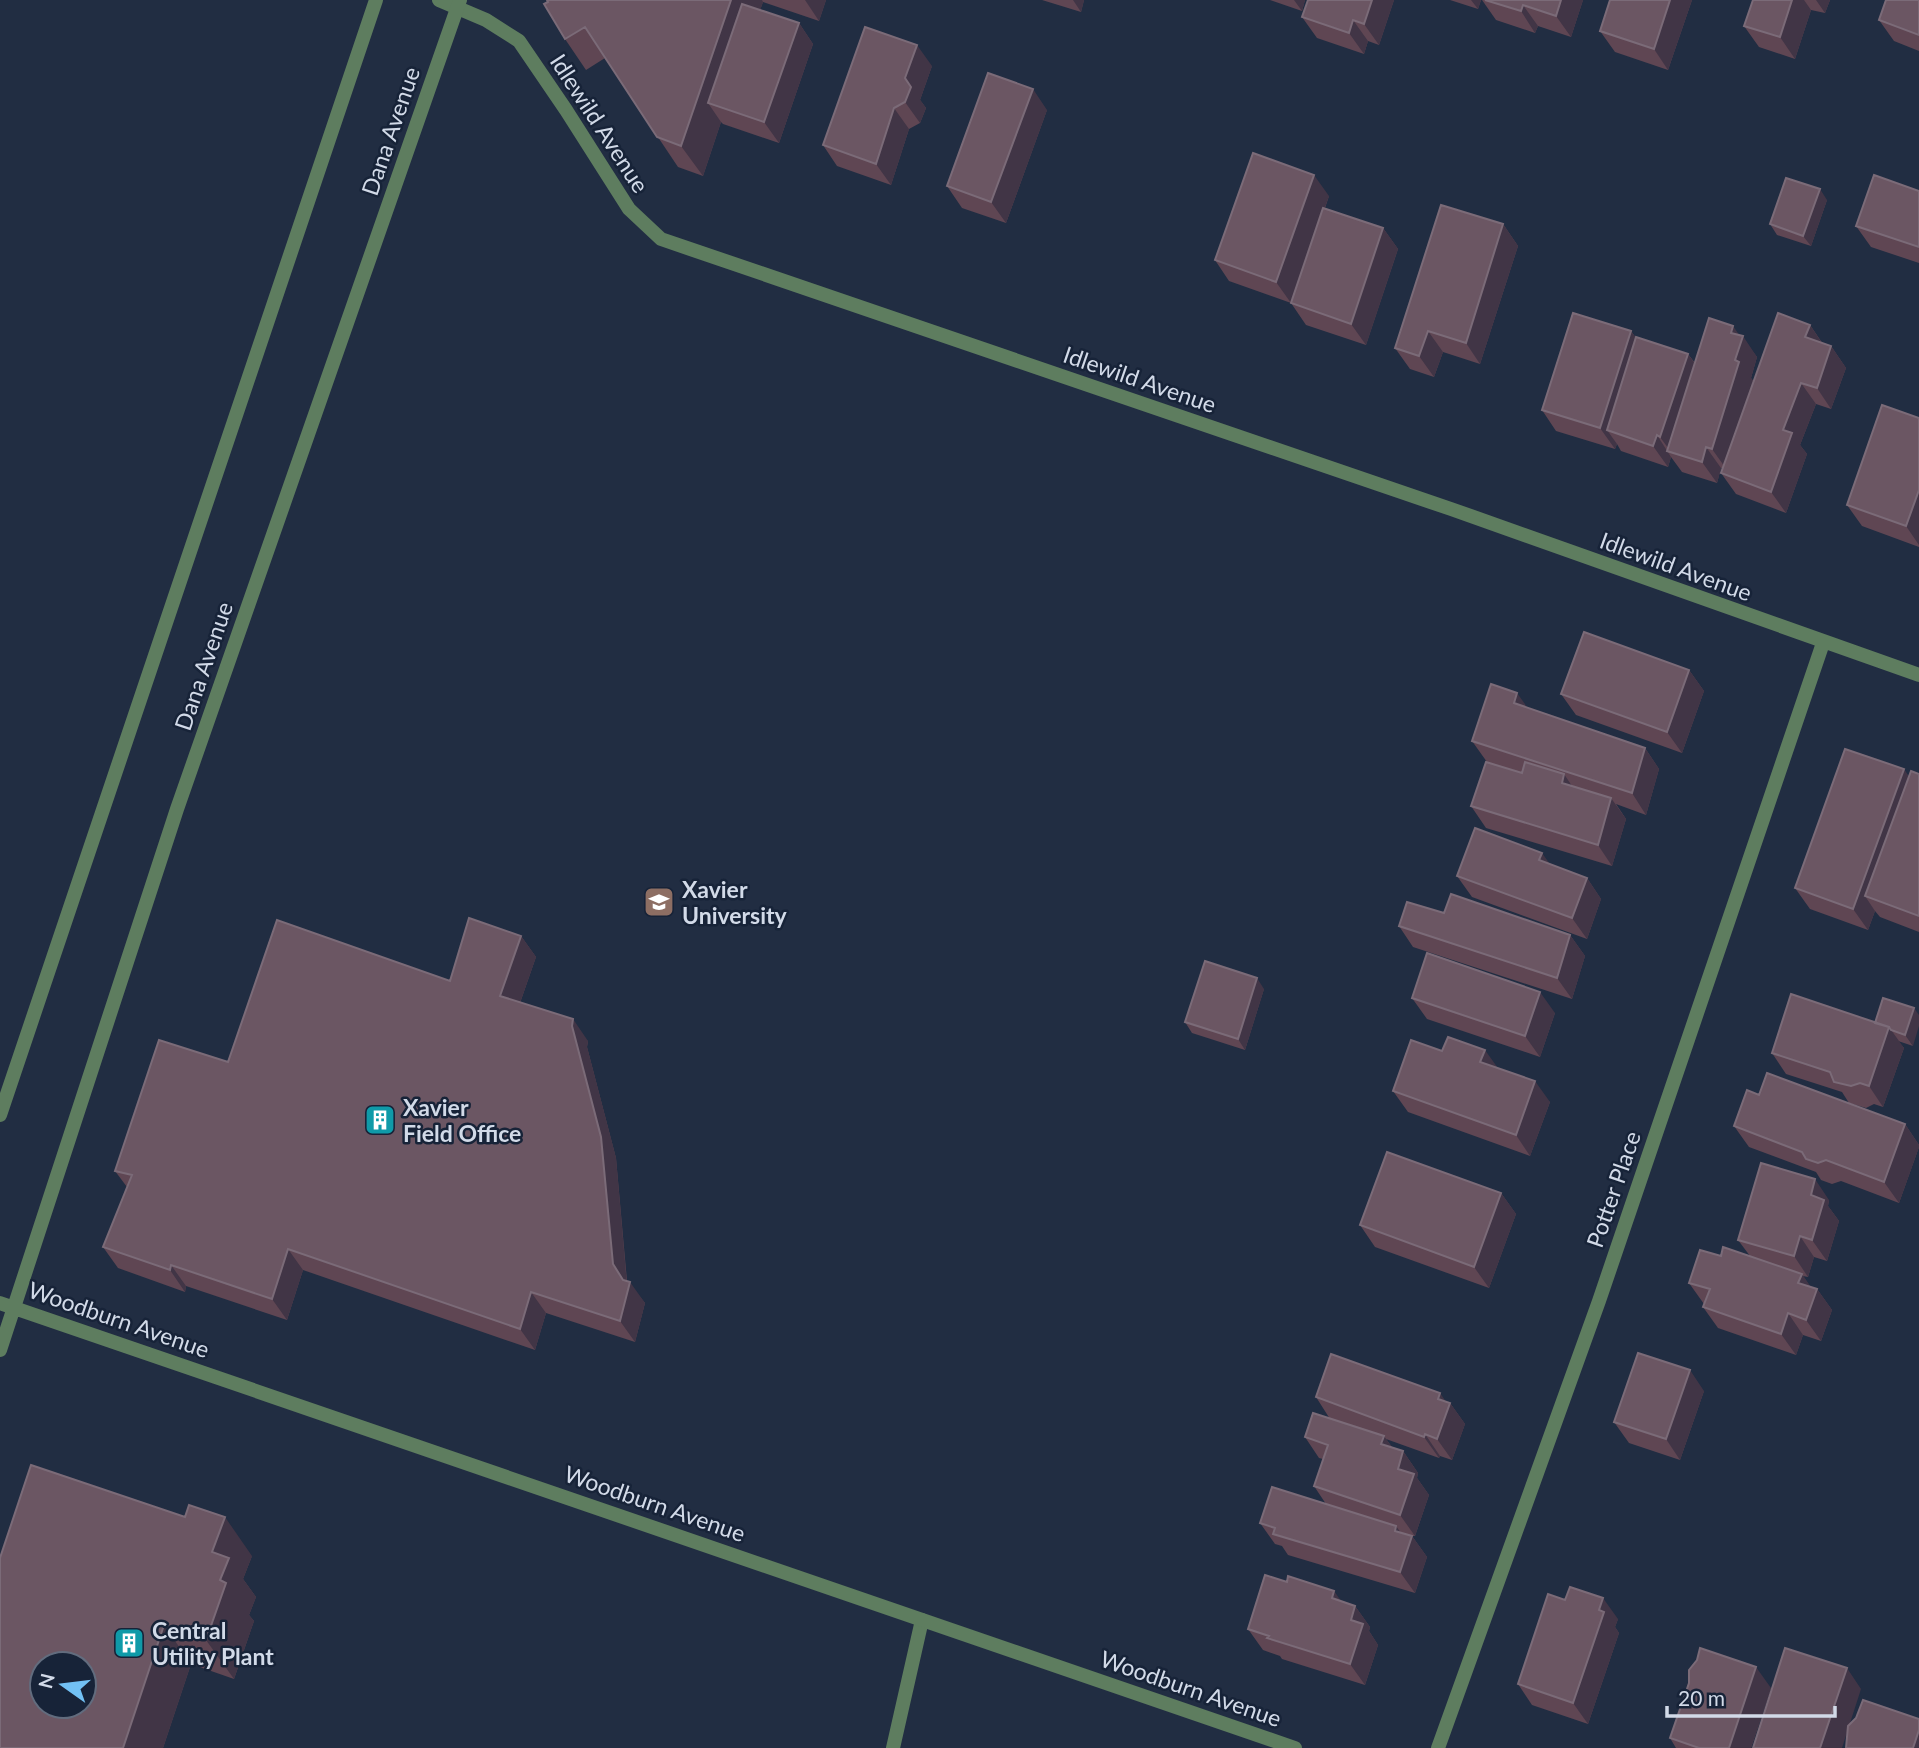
<svg xmlns="http://www.w3.org/2000/svg" width="1919" height="1748" font-family="Lato,sans-serif">
  <style>
    .lines { fill: none; stroke-linecap: round; stroke-linejoin: round }
    .service { stroke: #5e7d5f; stroke-width: 14 }
    .minor { stroke: #5e7d5f; stroke-width: 14 }
    .tertiary { stroke: #5e7d5f; stroke-width: 14 }
    .wall { fill: #5f4653 }
    .shaded-wall { fill: #413546 }
    .building { fill: #6b5663; stroke: #7b6b78; stroke-width: 2; fill-rule: evenodd }
    .labels { text-anchor: middle; dominant-baseline: central; stroke-width: 5; stroke-linejoin: round; paint-order: stroke }
    .street-label { font-size: 23px; fill: #d2dae8; stroke: #172338 }
    .poi-label { font-size: 23px; font-weight: bold; fill: #d2dae8; stroke: #172338; text-anchor: start }
  </style>
  <rect width="100%" height="100%" fill="#212d42"/>
  <g class="lines">
    <!-- service -->
    <path class="service" d="M893,1748L922,1620"/>
    <!-- minor -->
    <path class="minor" d="M439,0L486,20L519,41L566,110L629,209L661,239L1451,509L1919,675
      M1438,1748L1599,1301L1823,643"/>
    <!-- tertiary -->
    <path class="tertiary" d="M0,1115L376,0
      M0,1303L1295,1748
      M0,1350L177,809L460,0"/>
  </g>
  <!-- wall -->
  <path class="wall" d="M547,0H826L819,21L763,2L760,10L799,23L813,44L779,143L723,124L721,122L703,176L678,167L605,58L586,70L565,39Z
    M1042,0H1084L1081,12Z
    M1270,0H1305L1302,11Z
    M1394,0L1379,45L1368,41L1364,54L1317,38L1302,17Z
    M1450,0H1481L1478,9Z
    M1482,0H1583L1571,37L1538,26L1535,33L1496,20Z
    M1610,0H1692L1668,70L1615,52L1600,31Z
    M1753,0H1830L1825,13L1811,10L1795,59L1759,47L1744,26Z
    M1919,0V51L1894,41L1879,20Z
    M932,66L920,100L926,108L920,123L909,129L891,185L837,166L823,145Z
    M1047,110L1006,223L962,208L947,186Z
    M1919,191V263L1871,247L1856,226Z
    M1329,196L1325,208L1383,228L1398,249L1366,345L1306,325L1291,303L1229,281L1215,260Z
    M1827,200L1811,246L1777,235L1770,224Z
    M1503,224L1518,246L1480,364L1443,352L1434,377L1410,369L1395,348Z
    M1810,325L1823,344L1831,346L1846,368L1831,409L1816,404L1800,445L1807,454L1786,513L1736,494L1721,473L1723,469L1721,468L1717,483L1682,472L1671,457L1668,467L1621,451L1617,444L1615,449L1556,431L1542,410L1631,331L1636,338L1688,354L1695,363L1740,335L1757,357L1751,378L1754,382Z
    M1919,418V547L1862,526L1847,505Z
    M1689,670L1704,691L1682,753L1576,715L1561,694Z
    M1528,708L1645,748L1659,769L1646,815L1616,804L1626,819L1612,866L1486,828L1471,806L1487,762L1472,741Z
    M1919,774V932L1880,917L1875,911L1868,930L1810,909L1795,888L1909,776Z
    M1549,864L1587,878L1601,899L1587,939L1472,897L1457,876Z
    M1444,913L1570,935L1585,956L1572,999L1413,947L1399,926Z
    M521,936L536,957L520,1003L588,1041L587,1047L616,1158L627,1281L645,1303L635,1342L546,1313L535,1350L303,1270L287,1320L186,1286L185,1292L118,1268L103,1247L127,1187L115,1171L228,1062L450,981Z
    M1264,989L1245,1050L1192,1033L1185,1022Z
    M1412,998L1555,1013L1540,1057L1427,1019Z
    M1883,998L1913,1046L1898,1041L1904,1048L1883,1107L1874,1104L1866,1108L1849,1103L1842,1092L1786,1074L1772,1053L1875,1023Z
    M1442,1051L1498,1068L1550,1102L1530,1156L1408,1112L1393,1091Z
    M1759,1095L1905,1124L1919,1145V1147L1899,1203L1841,1181L1832,1184L1821,1180L1816,1172L1749,1147L1734,1126Z
    M1501,1193L1516,1214L1489,1288L1375,1247L1360,1225Z
    M1829,1200L1828,1206L1839,1221L1827,1261L1814,1257L1808,1277L1803,1276L1811,1288L1817,1289L1832,1310L1821,1341L1803,1335L1796,1355L1718,1328L1703,1307L1704,1304L1689,1283L1721,1256H1750L1738,1240Z
    M1704,1391L1680,1460L1629,1443L1614,1422Z
    M1316,1397L1446,1402L1450,1403L1465,1424L1452,1460L1440,1456L1439,1458L1386,1439L1392,1447L1403,1451L1418,1473L1417,1478L1429,1495L1415,1536H1412L1427,1557L1415,1593L1288,1555L1282,1546L1275,1544L1260,1523L1326,1504L1314,1486L1323,1459L1319,1458L1305,1437L1330,1419Z
    M252,1556L243,1579L256,1597L249,1615L254,1621L234,1679L191,1664L163,1748H0Z
    M1342,1601L1355,1606L1370,1627L1369,1631L1378,1645L1365,1685L1282,1659L1280,1656L1263,1650L1248,1629Z
    M1618,1619L1615,1627L1619,1633L1588,1724L1532,1705L1518,1684Z
    M1771,1688L1751,1748H1676L1670,1738Z"/>
  <!-- shaded-wall -->
  <path class="shaded-wall" d="M731,0H762L763,2L726,109L708,103L721,122L703,176L681,146Z
    M805,0H826L819,21Z
    M1073,0H1084L1081,12Z
    M1294,0H1305L1302,11Z
    M1372,0H1394L1379,45L1364,24Z
    M1471,0H1481L1478,9Z
    M1561,0H1583L1571,37L1556,16Z
    M1670,0H1692L1668,70L1654,49Z
    M1792,0H1804L1811,10L1795,59L1780,37Z
    M1816,0H1830L1825,13Z
    M1523,5L1538,26L1535,33L1521,11Z
    M1353,20L1368,41L1364,54L1349,33Z
    M799,23L813,44L779,143L764,122Z
    M917,45L932,66L920,100L905,78Z
    M911,87L926,108L920,123L905,102Z
    M1033,89L1047,110L1006,223L991,202Z
    M894,108L909,129L891,185L876,164Z
    M1314,175L1329,196L1291,303L1276,282Z
    M1820,189L1827,200L1811,246L1803,236Z
    M1503,224L1518,246L1480,364L1466,343Z
    M1383,228L1398,249L1366,345L1351,324Z
    M1810,325L1824,346L1805,337Z
    M1733,326L1742,339L1743,336L1757,357L1751,378L1754,383L1727,470L1712,449Z
    M1428,331L1443,352L1434,377L1419,356Z
    M1631,331L1646,352L1607,430L1617,444L1615,449L1600,428Z
    M1831,346L1846,368L1831,409L1817,388Z
    M1688,354L1703,375L1671,452L1660,437Z
    M1801,383L1816,404L1800,445L1807,454L1786,513L1771,492L1783,430Z
    M1657,435L1671,457L1668,467L1653,446Z
    M1706,447L1721,468L1717,483L1702,462Z
    M1919,490V545L1906,526Z
    M1689,670L1704,691L1682,753L1667,732Z
    M1517,693L1532,714L1514,703Z
    M1645,748L1659,769L1646,815L1632,793Z
    M1904,769L1918,790L1865,896L1875,911L1868,930L1853,909Z
    M1564,774L1578,795L1562,783Z
    M1611,798L1626,819L1612,866L1598,845Z
    M1542,853L1557,874L1539,860Z
    M1587,878L1601,899L1587,939L1572,918Z
    M1570,935L1585,956L1572,999L1557,978Z
    M521,936L536,957L515,1017L500,996Z
    M1257,978L1264,989L1245,1050L1238,1039Z
    M1540,992L1555,1013L1540,1057L1525,1036Z
    M1914,1008L1919,1015V1026L1913,1046L1905,1035Z
    M573,1019L588,1041L587,1047L616,1158L627,1285L630,1282L645,1303L635,1342L620,1321L613,1264L572,1026Z
    M1889,1027L1904,1048L1883,1107L1869,1086Z
    M1485,1050L1500,1071L1480,1062Z
    M1535,1081L1550,1102L1530,1156L1516,1135Z
    M1905,1124L1919,1145V1147L1899,1203L1884,1182Z
    M1815,1179L1829,1200L1828,1206L1839,1221L1827,1261L1812,1240L1811,1195Z
    M1501,1193L1516,1214L1489,1288L1474,1267Z
    M1800,1236L1814,1257L1808,1277L1794,1256Z
    M288,1249L303,1270L287,1320L272,1299Z
    M171,1265L186,1286L185,1292L170,1270Z
    M1802,1274L1815,1293L1817,1289L1832,1310L1821,1341L1806,1320L1798,1283Z
    M531,1292L546,1313L535,1350L520,1329Z
    M1788,1313L1803,1335L1796,1355L1781,1334Z
    M1690,1370L1704,1391L1680,1460L1666,1439Z
    M1440,1393L1449,1406L1450,1403L1465,1424L1452,1460L1437,1439L1438,1399Z
    M1425,1434L1440,1456L1439,1458L1424,1437Z
    M1384,1436L1399,1457L1381,1444Z
    M1403,1451L1418,1473L1417,1478L1429,1495L1415,1536L1400,1515L1398,1469Z
    M225,1517L252,1556L243,1579L256,1597L249,1615L254,1621L234,1679L206,1640L220,1580L212,1552Z
    M1396,1526L1409,1544L1412,1536L1427,1557L1415,1593L1400,1572L1395,1531Z
    M1334,1591L1349,1612L1332,1598Z
    M1603,1598L1618,1619L1615,1627L1619,1633L1588,1724L1573,1703Z
    M1355,1606L1370,1627L1369,1631L1378,1645L1365,1685L1350,1664L1351,1620Z
    M164,1625L191,1664L163,1748H123Z
    M1756,1667L1771,1688L1751,1748H1729Z
    M1847,1668L1861,1689L1842,1748H1820Z
    M1919,1730V1748H1913Z"/>
  <!-- building -->
  <path class="building" d="M547,0H731L681,146L657,137L585,27L565,39L544,4L548,2Z
    M1308,0H1372L1364,24L1353,20L1349,33L1302,17Z
    M1485,0H1561L1556,16L1523,5L1521,11Z
    M1610,0H1670L1654,49L1600,31Z
    M1753,0H1792L1780,37L1744,26Z
    M1886,0H1919V35L1879,20Z
    M742,4L799,23L764,122L708,103Z
    M865,27L917,45L905,78L911,87L905,102L894,108L876,164L823,145Z
    M988,73L1033,89L991,202L947,186Z
    M1253,153L1314,175L1276,282L1215,260Z
    M1874,175L1919,191V247L1856,226Z
    M1786,178L1820,189L1803,236L1770,224Z
    M1441,205L1503,224L1466,343L1428,331L1419,356L1395,348Z
    M1323,208L1383,228L1351,324L1291,303Z
    M1573,313L1631,331L1600,428L1542,410Z
    M1778,313L1810,325L1805,337L1831,346L1817,388L1801,383L1783,430L1792,433L1771,492L1721,473Z
    M1709,318L1733,326L1731,333L1743,336L1735,360L1739,362L1712,449L1706,447L1702,462L1667,451Z
    M1636,337L1688,354L1660,437L1657,435L1653,446L1607,430Z
    M1882,405L1919,418V490L1906,526L1847,505Z
    M1584,632L1689,670L1667,732L1561,694Z
    M1491,684L1517,693L1514,703L1645,748L1632,793L1472,741Z
    M1845,749L1904,769L1853,909L1795,888Z
    M1486,762L1522,773L1525,762L1564,774L1562,783L1611,798L1598,845L1471,806Z
    M1911,771L1919,774V916L1865,896Z
    M1475,828L1542,853L1539,860L1587,878L1572,918L1457,876Z
    M1451,894L1570,935L1557,978L1399,926L1407,902L1444,913Z
    M469,918L521,936L500,996L573,1019L572,1026L601,1137L613,1264L623,1280L630,1282L620,1321L531,1292L520,1329L288,1249L272,1299L171,1265L170,1270L103,1247L132,1175L115,1171L159,1040L228,1062L277,920L450,981Z
    M1427,953L1540,992L1525,1036L1412,998Z
    M1205,961L1257,978L1238,1039L1185,1022Z
    M1791,994L1889,1027L1869,1086L1860,1083L1851,1086L1834,1082L1830,1072L1772,1053Z
    M1883,998L1914,1008L1905,1035L1891,1030L1889,1027L1875,1023Z
    M1448,1037L1485,1050L1480,1062L1535,1081L1516,1135L1393,1091L1411,1040L1442,1051Z
    M1767,1073L1905,1124L1884,1182L1826,1160L1818,1163L1806,1159L1802,1152L1734,1126L1747,1090L1759,1095Z
    M1387,1152L1501,1193L1474,1267L1360,1225Z
    M1761,1163L1815,1179L1811,1195L1824,1200L1812,1240L1800,1236L1794,1256L1738,1240Z
    M1723,1247L1802,1274L1798,1283L1817,1289L1806,1320L1788,1313L1781,1334L1703,1307L1710,1289L1689,1283L1700,1250L1721,1256Z
    M1638,1353L1690,1370L1666,1439L1614,1422Z
    M1331,1354L1440,1393L1438,1399L1450,1403L1437,1439L1425,1434L1424,1437L1316,1397Z
    M1313,1413L1384,1436L1381,1444L1403,1451L1398,1469L1414,1474L1400,1515L1314,1486L1328,1445L1305,1437Z
    M31,1465L185,1517L189,1505L225,1517L212,1552L229,1558L220,1580L226,1583L206,1640L164,1625L123,1748H0V1558ZM42,1664H84V1706H42Z
    M1272,1487L1396,1526L1395,1531L1412,1536L1400,1572L1273,1534L1275,1528L1260,1523Z
    M1265,1575L1287,1582L1288,1576L1334,1591L1332,1598L1355,1606L1351,1620L1363,1624L1350,1664L1267,1638L1269,1636L1248,1629Z
    M1570,1587L1603,1598L1599,1610L1604,1612L1573,1703L1518,1684L1548,1594L1565,1600Z
    M1700,1648L1756,1667L1729,1748H1699L1670,1738L1689,1683V1670L1697,1660Z
    M1785,1648L1847,1668L1820,1748H1753Z
    M1863,1700L1919,1719V1730L1913,1748H1846L1848,1726L1856,1718Z"/>
  <!-- icons -->
  <defs>
    <g id="university-square" transform="scale(1.575)"><rect x="-9" y="-9" width="18" height="18" rx="4" fill="#8d6e63" stroke="#172338"/><path d="M0-5L7-2L0 1L-7-2ZM-4 1L0 2.5L4 1V4Q0 6-4 4Z" fill="#fff"/></g>
    <g id="building-square" transform="scale(1.575)"><rect x="-9" y="-9" width="18" height="18" rx="4" fill="#0f9aa8" stroke="#172338"/><path d="M-4-6H4V6H1V3H-1V6H-4ZM-2.5-4.3h1.7v1.8h-1.7ZM.8-4.3h1.7v1.8H.8ZM-2.5-1h1.7V.8h-1.7ZM.8-1h1.7V.8H.8Z" fill="#fff"/></g>
  </defs>
  <g fill-rule="evenodd">
    <use href="#university-square" x="659" y="902"/>
    <use href="#building-square" x="380" y="1120"/>
    <use href="#building-square" x="129" y="1643"/>
  </g>
  <g class="labels">
    <!-- street labels -->
    <g class="street-label">
      <text transform="translate(600 123) rotate(57)">Idlewild Avenue</text>
      <text transform="translate(390 131) rotate(-71)">Dana Avenue</text>
      <text transform="translate(1140 379) rotate(19)">Idlewild Avenue</text>
      <text transform="translate(1676 566) rotate(20)">Idlewild Avenue</text>
      <text transform="translate(203 666) rotate(-71)">Dana Avenue</text>
      <text transform="translate(1613 1189) rotate(-71)">Potter Place</text>
      <text transform="translate(119 1319) rotate(19)">Woodburn Avenue</text>
      <text transform="translate(655 1503) rotate(19)">Woodburn Avenue</text>
      <text transform="translate(1191 1688) rotate(19)">Woodburn Avenue</text>
    </g>
    <!-- poi labels -->
    <g class="poi-label">
      <text x="682" y="889">Xavier<tspan x="682" dy="26">University</tspan></text>
      <text x="403" y="1107">Xavier<tspan x="403" dy="26">Field Office</tspan></text>
      <text x="152" y="1630">Central<tspan x="152" dy="26">Utility Plant</tspan></text>
    </g>
  </g>
  <!-- north arrow -->
  <g transform="translate(63 1685) rotate(284)"><circle r="33" fill="#172338" stroke="#626c7e" stroke-width="2"/>
  <path d="M0-5L12 26L0 18L-12 26Z" fill="#72c1f5"/>
  <text y="-10" font-size="19" font-weight="bold" text-anchor="middle" fill="#d2dae8">N</text>
  </g>
  <!-- scale -->
  <path d="M1667 1706v10h168v-10" fill="none" stroke="#d2dae8" stroke-width="3.5"/>
  <text x="1678" y="1706" font-size="21" fill="#d2dae8" stroke="#172338" stroke-width="5" paint-order="stroke">20 m</text>
</svg>
